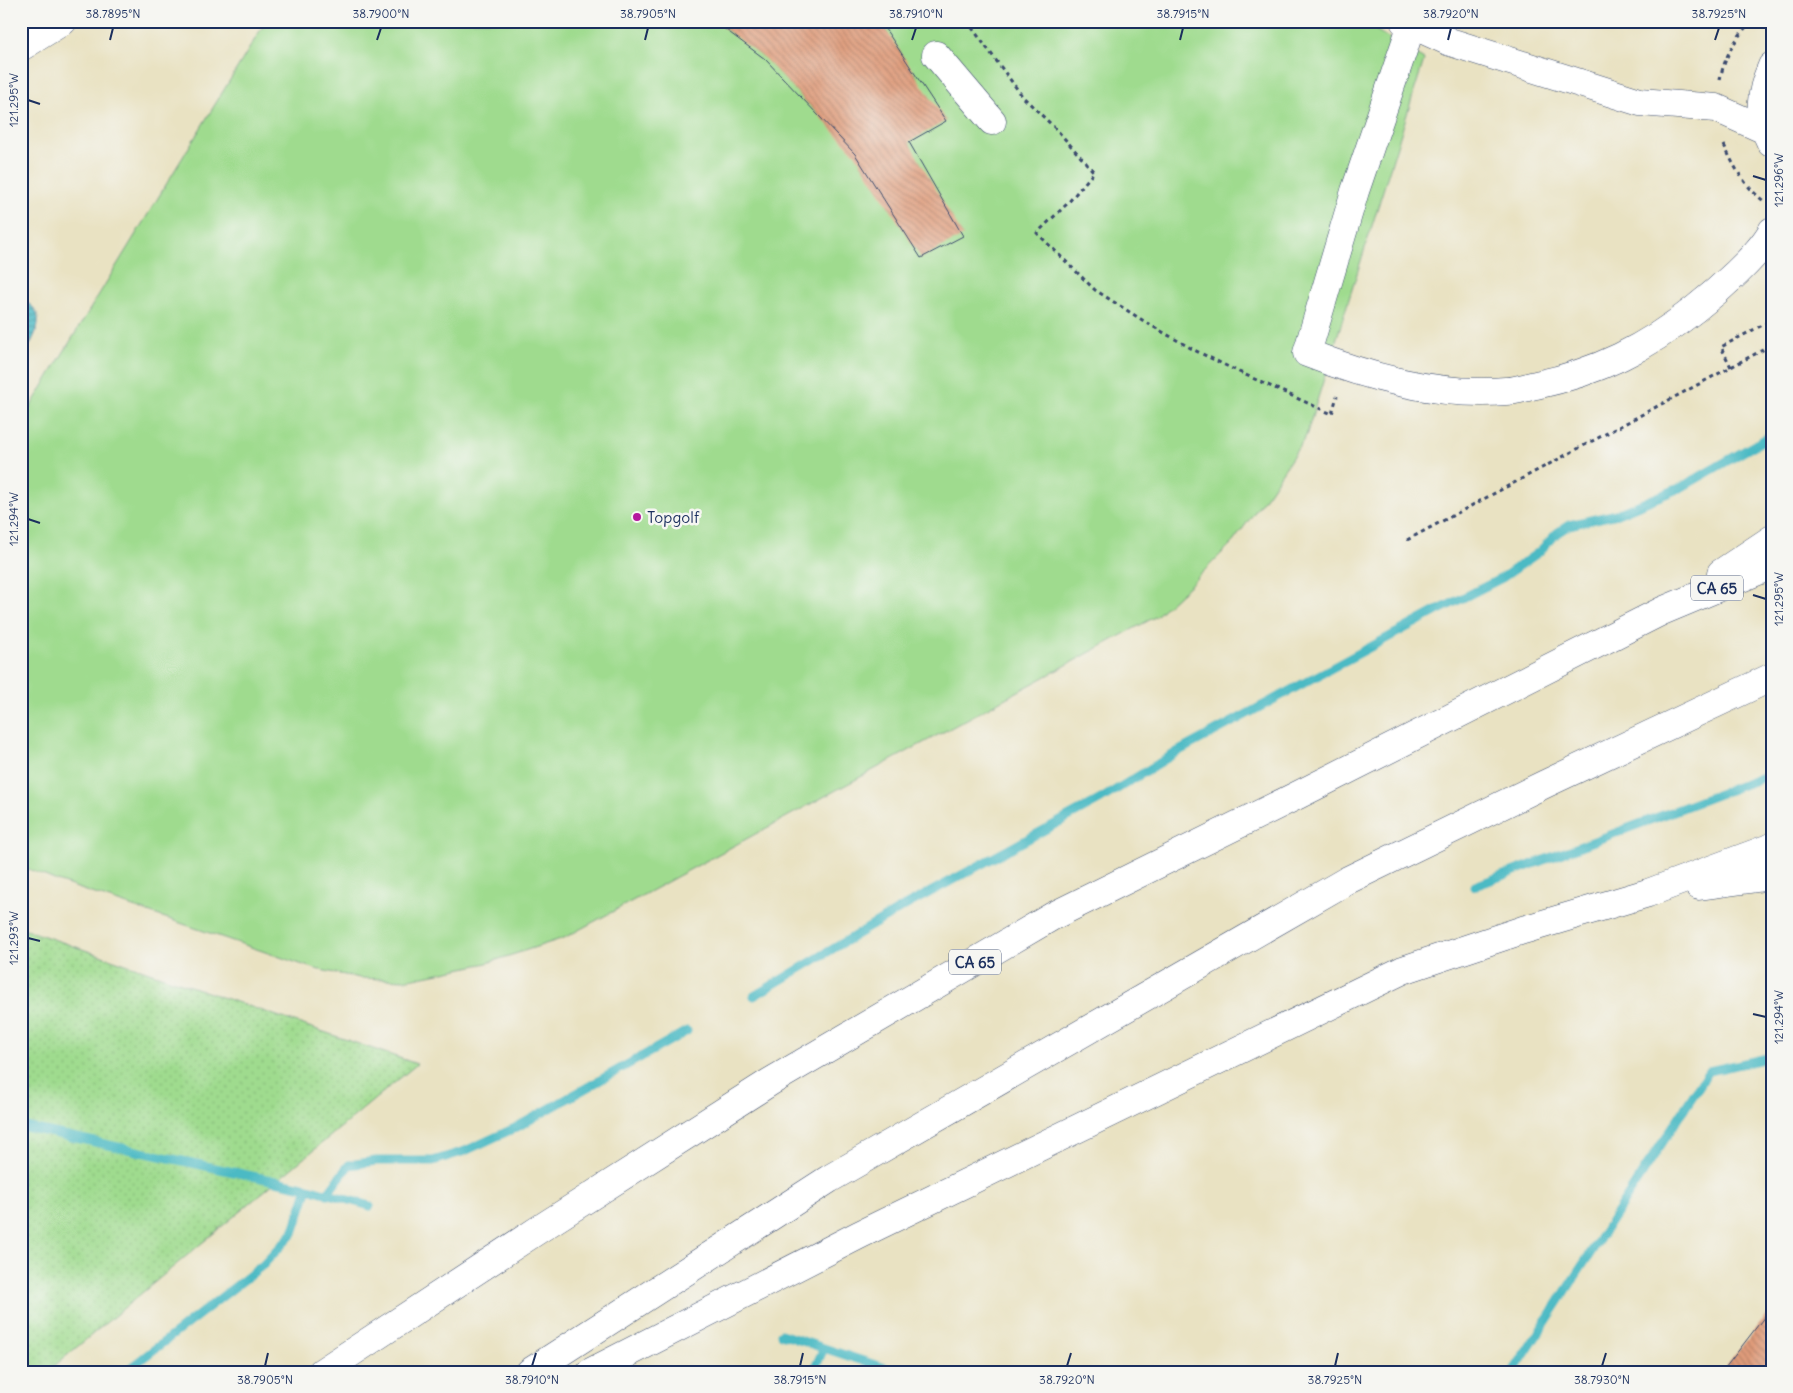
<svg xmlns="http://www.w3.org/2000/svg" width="1793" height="1393" font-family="Delius,sans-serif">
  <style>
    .grass { fill: url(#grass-dots); stroke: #5d8576 }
    .pitch { fill: #9fdb8e; stroke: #5d8576 }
    .water { fill: url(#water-rules); stroke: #347491 }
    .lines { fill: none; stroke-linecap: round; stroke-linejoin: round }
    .stream { stroke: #4cbac4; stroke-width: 9 }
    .building { fill: url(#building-back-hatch) }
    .minor-casing { stroke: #3a4a6d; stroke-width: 29 }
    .highway-casing { stroke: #3a4a6d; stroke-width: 29 }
    .path { stroke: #3a4a6d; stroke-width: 3; stroke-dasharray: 4 4; stroke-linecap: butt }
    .minor { stroke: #fff; stroke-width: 28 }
    .highway { stroke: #fff; stroke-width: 28 }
    .ticks { fill: none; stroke: #1b2f5e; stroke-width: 2 }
    .poi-dot { fill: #b5179e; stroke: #f6f6f2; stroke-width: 2 }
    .labels { text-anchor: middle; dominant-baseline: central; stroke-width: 5; stroke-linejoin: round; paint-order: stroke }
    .shield { fill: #f6f6f2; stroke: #5d6b8a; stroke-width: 1 }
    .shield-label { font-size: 15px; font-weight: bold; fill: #1b2f5e }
    .poi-label { font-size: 16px; fill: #1b2f5e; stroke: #f6f6f2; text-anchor: start }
    .neatline { fill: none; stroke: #1b2f5e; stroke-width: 2 }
    .ticks-label { font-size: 12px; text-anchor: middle; fill: #1b2f5e }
  </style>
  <defs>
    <pattern id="grass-dots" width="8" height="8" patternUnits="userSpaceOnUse" patternTransform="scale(1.25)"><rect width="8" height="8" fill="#9fdb8e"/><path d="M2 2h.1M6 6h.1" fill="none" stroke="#88bc7d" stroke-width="1.8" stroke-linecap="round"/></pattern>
    <pattern id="water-rules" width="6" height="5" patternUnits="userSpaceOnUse" patternTransform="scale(1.25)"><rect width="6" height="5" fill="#4cbac4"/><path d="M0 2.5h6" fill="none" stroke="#3e98a2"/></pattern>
    <pattern id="building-back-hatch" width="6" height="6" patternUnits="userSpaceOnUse" patternTransform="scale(1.25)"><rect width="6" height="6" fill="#df9b7a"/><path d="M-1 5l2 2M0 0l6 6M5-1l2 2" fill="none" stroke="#b47f67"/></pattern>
  </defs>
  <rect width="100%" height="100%" fill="#f6f6f2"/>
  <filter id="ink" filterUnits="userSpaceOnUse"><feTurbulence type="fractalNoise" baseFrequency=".02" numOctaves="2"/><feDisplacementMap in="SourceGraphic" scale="10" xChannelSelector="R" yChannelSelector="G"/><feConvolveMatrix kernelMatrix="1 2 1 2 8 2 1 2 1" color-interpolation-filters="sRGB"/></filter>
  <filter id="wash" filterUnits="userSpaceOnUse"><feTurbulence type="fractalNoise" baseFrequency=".0096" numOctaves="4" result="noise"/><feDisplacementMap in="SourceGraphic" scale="20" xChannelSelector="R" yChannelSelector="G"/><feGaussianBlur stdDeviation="1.12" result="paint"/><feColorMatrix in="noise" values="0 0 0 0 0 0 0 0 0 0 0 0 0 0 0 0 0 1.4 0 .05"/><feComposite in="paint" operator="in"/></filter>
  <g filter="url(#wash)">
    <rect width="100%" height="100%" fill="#e9e2c2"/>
    <!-- grass -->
    <path class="grass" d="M21,928L417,1064L47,1372H21Z"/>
    <!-- pitch -->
    <path class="pitch" d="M266,21H1361L1424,60L1306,436L1270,491L1233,542L1193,582L1155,617L564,938L487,963L405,980L360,978L315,969L57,881L21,866V422Z"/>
    <!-- water -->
    <path class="water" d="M21,300C54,313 31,341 21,361Z"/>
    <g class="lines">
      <!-- stream -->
      <path class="stream" d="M1475,886L1772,774
        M754,996L903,907L1101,799L1177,752L1435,612L1502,578L1539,552L1557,533L1569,525L1617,514L1682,487L1772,435
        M21,1126L308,1188L370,1206
        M327,1194L349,1165L376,1161H433L465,1151L517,1127L687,1031
        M781,1334L897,1372
        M125,1372L263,1265L293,1233L308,1188
        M813,1372L824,1348
        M1513,1372L1709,1071L1772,1057"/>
    </g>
    <g id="blocks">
      <!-- building -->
      <path class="building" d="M714,21H878L888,33L946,121L909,142L963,236L921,258L855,154L765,59Z
        M1772,1307V1372H1722Z"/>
    </g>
  </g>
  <g filter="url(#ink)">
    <use href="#blocks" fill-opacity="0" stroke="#3a4a6d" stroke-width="1"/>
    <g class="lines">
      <!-- minor casing -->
      <g class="minor-casing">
        <path id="minor" d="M1404,21L1450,42L1640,102L1716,108L1765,130
          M1413,21L1355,191L1307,353C1368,377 1440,397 1506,391C1516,391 1526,387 1536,385C1598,372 1646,348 1695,309C1718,291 1758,256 1772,231
          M21,47L63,21
          M936,55L992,121
          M1771,143C1757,116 1760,93 1772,66"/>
      </g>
      <!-- highway casing -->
      <g class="highway-casing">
        <path id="highway" d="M1721,573L1772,539
          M1699,886L1772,876
          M322,1372L538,1230L770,1082L1053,916L1298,795L1662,611L1772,565
          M530,1372L829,1179L1348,880L1545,784L1772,677
          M591,1372L859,1235L1403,970L1523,930L1648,893L1772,847"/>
      </g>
      <!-- path -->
      <path class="path" d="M967,21L1023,97L1057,130L1094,172L1067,204L1037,233L1095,290L1147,323L1194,350L1239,372L1332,414L1337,396
        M1720,80C1724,57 1736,38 1751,21
        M1724,145C1734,167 1745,187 1765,202
        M1731,367L1721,347L1772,320
        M1407,540L1772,345"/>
      <!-- minor -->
      <use href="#minor" class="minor"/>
      <!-- highway -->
      <use href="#highway" class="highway"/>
    </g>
  </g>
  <!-- ticks -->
  <path class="ticks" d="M110,40L113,28M377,40L381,28M645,40L648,28M912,40L916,28M1180,40L1183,28M1448,40L1451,28M1715,40L1719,28M28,100L40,104M1753,176L1766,180M28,519L40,523M1753,595L1766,599M28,938L40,941M1753,1014L1766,1017M265,1366L268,1353M532,1366L536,1353M800,1366L803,1353M1067,1366L1071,1353M1335,1366L1338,1353M1602,1366L1606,1353"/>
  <!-- markers -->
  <circle class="poi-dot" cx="637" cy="517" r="5"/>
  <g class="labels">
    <!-- shield labels -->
    <g class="shield">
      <rect x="1691" y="575.5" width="52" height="25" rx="4"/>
      <rect x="949" y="949.5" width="52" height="25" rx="4"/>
    </g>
    <g class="shield-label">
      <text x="1717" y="588">CA 65</text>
      <text x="975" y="962">CA 65</text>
    </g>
    <!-- poi labels -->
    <g class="poi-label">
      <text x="647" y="517">Topgolf</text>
    </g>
  </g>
  <!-- margin -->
  <rect width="1793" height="1393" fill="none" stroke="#f6f6f2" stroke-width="55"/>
  <rect x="28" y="28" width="1738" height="1338" class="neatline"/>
  <g class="ticks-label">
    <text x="113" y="18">38.7895°N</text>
    <text x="381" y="18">38.7900°N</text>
    <text x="648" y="18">38.7905°N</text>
    <text x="916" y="18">38.7910°N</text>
    <text x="1183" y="18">38.7915°N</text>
    <text x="1451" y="18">38.7920°N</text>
    <text x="1719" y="18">38.7925°N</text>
    <text transform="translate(14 100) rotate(-90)" y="4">121.295°W</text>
    <text transform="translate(1779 180) rotate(-90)" y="4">121.296°W</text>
    <text transform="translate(14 519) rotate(-90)" y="4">121.294°W</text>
    <text transform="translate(1779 599) rotate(-90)" y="4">121.295°W</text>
    <text transform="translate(14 938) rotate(-90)" y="4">121.293°W</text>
    <text transform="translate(1779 1017) rotate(-90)" y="4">121.294°W</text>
    <text x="265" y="1384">38.7905°N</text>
    <text x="532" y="1384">38.7910°N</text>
    <text x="800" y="1384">38.7915°N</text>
    <text x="1067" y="1384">38.7920°N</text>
    <text x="1335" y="1384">38.7925°N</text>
    <text x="1602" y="1384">38.7930°N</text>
  </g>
</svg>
